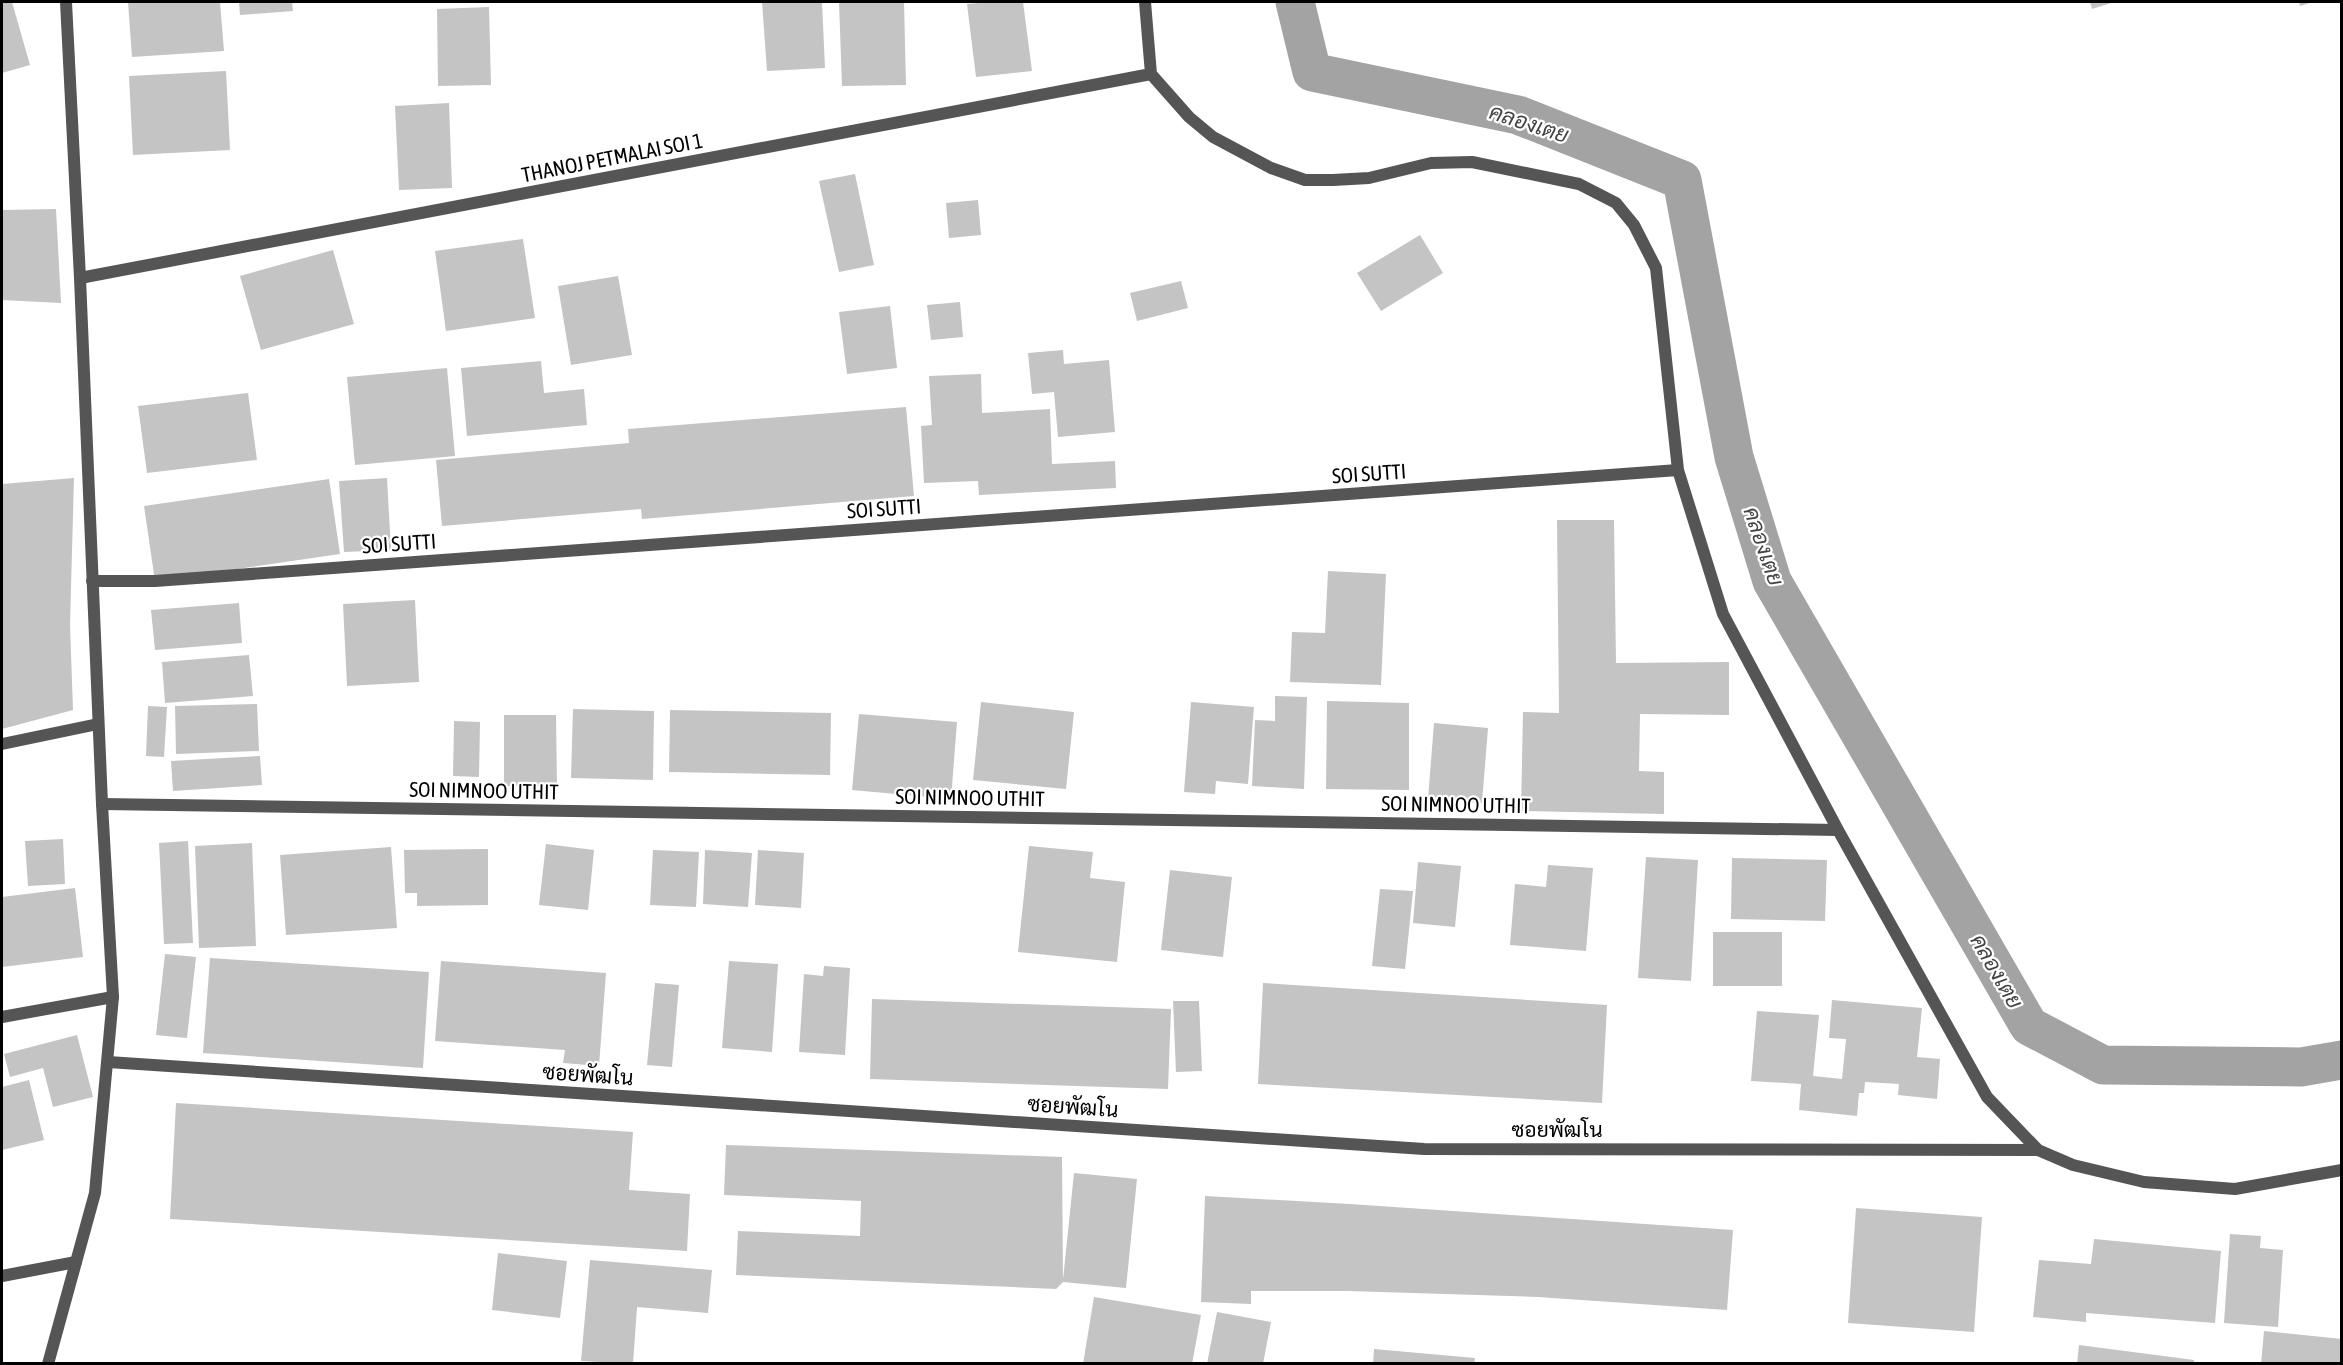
<svg xmlns="http://www.w3.org/2000/svg" width="2343" height="1365" font-family="'Asap Condensed',Sarabun,sans-serif">
  <style>
    .lines { fill: none; stroke-linecap: round; stroke-linejoin: round }
    .canal { stroke: #a3a3a3; stroke-width: 39 }
    .building { fill: #c4c4c4 }
    .minor { stroke: #555; stroke-width: 12 }
    .tertiary { stroke: #555; stroke-width: 12 }
    .labels { text-anchor: middle; dominant-baseline: central; stroke-width: 4.5; stroke-linejoin: round; paint-order: stroke }
    .street-label { font-size: 21px; fill: #000; stroke: #fff }
    .water-label { font-size: 22px; font-style: italic; fill: #444; stroke: #fff }
  </style>
  <rect width="100%" height="100%" fill="#fff"/>
  <g class="lines">
    <!-- canal -->
    <path class="canal" d="M1295,2L1312,72L1518,115L1682,180L1734,457L1772,581L2029,1026L2103,1065L2301,1067L2342,1060"/>
  </g>
  <!-- building -->
  <path class="building" d="M2,2H12L30,65L2,73Z
    M128,2H220L224,51L132,57Z
    M239,2H292L293,11L240,15Z
    M762,2H822L825,68L767,71Z
    M839,2H904L906,85L842,86Z
    M990,2H1023L1032,71L976,77L967,4Z
    M2090,2H2114L2092,9Z
    M2299,2H2313L2300,6Z
    M489,7L491,85L438,86L437,9Z
    M226,71L230,150L133,155L129,76Z
    M449,103L452,188L399,190L395,106Z
    M855,174L874,265L839,272L819,181Z
    M978,200L981,235L949,238L946,203Z
    M56,209L61,303L2,300V210Z
    M1420,235L1443,273L1381,311L1357,273Z
    M523,239L535,318L446,331L435,251Z
    M333,250L354,324L261,350L240,276Z
    M618,276L632,355L571,365L558,286Z
    M1181,281L1188,308L1137,321L1130,293Z
    M960,302L963,337L931,340L927,305Z
    M890,306L897,368L847,374L839,312Z
    M1063,350L1064,364L1109,360L1115,432L1058,437L1054,392L1032,394L1028,353Z
    M541,361L544,393L584,389L587,425L467,436L461,368Z
    M447,368L455,456L355,465L347,377Z
    M981,374L982,413L1050,409L1052,464L1115,461L1116,488L979,495L978,481L924,483L921,426L932,425L929,376Z
    M248,393L257,460L147,473L138,406Z
    M906,407L914,496L642,519L641,509L442,526L436,460L629,443L628,429Z
    M74,478L70,625L73,710L2,729V484Z
    M387,478L391,550L344,552L339,481Z
    M329,479L340,554L155,581L144,506Z
    M1557,520H1614L1616,663L1729,662V715L1640,714L1639,771L1664,772V814L1521,811L1523,712L1559,713Z
    M1328,571L1386,574L1381,685L1290,682L1292,632L1325,633Z
    M415,600L419,682L347,686L343,604Z
    M239,603L242,643L155,650L151,610Z
    M249,655L253,696L165,703L162,662Z
    M1275,696L1307,697L1304,789L1252,786L1255,720L1275,721Z
    M1327,701L1409,703V790L1326,789Z
    M981,702L1074,712L1066,789L973,780Z
    M1191,702L1254,707L1248,784L1216,781L1215,794L1184,792Z
    M257,704L259,751L176,754L175,706Z
    M148,706L167,707L164,757L146,756Z
    M573,709L654,711L653,780L571,778Z
    M670,710L831,713L830,775L669,772Z
    M859,714L957,722L951,799L852,790Z
    M504,715H556L557,786H504Z
    M454,721L480,722L479,777L453,776Z
    M1434,723L1488,728L1482,803L1428,799Z
    M260,756L262,785L173,791L171,761Z
    M63,839L65,884L28,886L25,841Z
    M188,841L193,943L164,944L159,843Z
    M252,843L256,946L199,948L195,846Z
    M546,844L594,850L588,910L539,905Z
    M1029,846L1093,852L1090,878L1125,882L1117,962L1018,952Z
    M391,847L397,928L286,935L280,855Z
    M488,849V905L417,906V893H405L404,850Z
    M653,850L699,852L696,907L650,905Z
    M705,850L752,853L748,907L703,904Z
    M758,850L804,853L801,908L755,905Z
    M1646,857L1698,860L1691,981L1638,978Z
    M1732,858L1827,860L1825,921L1731,919Z
    M1418,862L1461,866L1455,927L1413,923Z
    M1548,865L1593,868L1586,951L1510,945L1515,884L1546,887Z
    M1170,870L1232,877L1223,957L1161,950Z
    M75,888L83,957L2,967V897Z
    M1380,889L1413,891L1405,969L1372,966Z
    M1713,932H1782V986H1713Z
    M165,954L196,957L187,1038L156,1035Z
    M210,958L429,972L423,1068L203,1053Z
    M441,961L606,973L599,1066L563,1063L565,1050L435,1041Z
    M729,961L778,964L772,1052L722,1048Z
    M824,966L850,968L845,1055L799,1052L804,974L823,976Z
    M655,983L679,985L672,1067L647,1065Z
    M1263,983L1607,1005L1602,1103L1258,1084Z
    M872,999L1171,1009L1168,1089L870,1079Z
    M1832,1000L1922,1008L1917,1057L1940,1059L1937,1099L1898,1095L1899,1084L1865,1082L1864,1093H1859L1857,1116L1799,1110L1801,1084L1751,1081L1757,1011L1819,1015L1813,1076L1842,1079L1846,1039L1829,1038Z
    M1173,1001H1199L1202,1071L1176,1072Z
    M77,1035L93,1097L53,1107L43,1068L10,1077L4,1054Z
    M29,1080L44,1140L2,1150V1087Z
    M176,1103L633,1132L629,1190L690,1194L687,1251L170,1219Z
    M726,1145L1062,1157L1063,1280L1074,1173L1137,1179L1126,1288L1063,1282L1056,1289L736,1275L738,1231L860,1236L861,1201L724,1195Z
    M1205,1196L1350,1204L1733,1230L1727,1310L1538,1297L1348,1291H1251V1304L1201,1302Z
    M1856,1208L1982,1217L1974,1332L1848,1323Z
    M2230,1234L2261,1236L2260,1248L2283,1250L2278,1327L2224,1323Z
    M2094,1239L2221,1251L2215,1323L2086,1313V1322L2033,1317L2039,1260L2091,1264Z
    M498,1253L567,1261L560,1318L492,1310Z
    M590,1260L712,1270L708,1313L637,1307L633,1364L581,1361Z
    M1094,1297L1201,1315L1192,1364H1083Z
    M1217,1312L1271,1322L1263,1364H1207Z
    M2264,1331L2342,1339V1364H2261Z
    M2079,1345L2194,1360V1364H2077Z
    M1374,1349L1475,1358L1474,1364H1373Z"/>
  <g class="lines">
    <!-- minor -->
    <path class="minor" d="M1145,2L1151,74L1189,117L1213,137L1271,168L1305,180H1333L1369,178L1431,163L1472,162L1579,184L1616,203L1634,225L1656,268L1678,470L1723,614L1838,830L1987,1097L2038,1150L2073,1165L2144,1182L2235,1189L2342,1170
      M80,278L1151,74
      M92,581H155L1678,470
      M2,744L98,724
      M102,804L1838,830
      M2,1017L113,997
      M108,1062L1424,1149L2038,1150
      M2,1276L76,1262"/>
    <!-- tertiary -->
    <path class="tertiary" d="M48,1364L95,1193L113,997L102,804L80,278L66,2"/>
  </g>
  <g class="labels">
    <!-- street labels -->
    <g class="street-label">
      <text transform="translate(612 157) rotate(-11)">THANOJ PETMALAI SOI 1</text>
      <text transform="translate(1369 473) rotate(-4)">SOI SUTTI</text>
      <text transform="translate(884 508) rotate(-4)">SOI SUTTI</text>
      <text transform="translate(399 543) rotate(-4)">SOI SUTTI</text>
      <text transform="translate(484 790) rotate(1)">SOI NIMNOO UTHIT</text>
      <text transform="translate(970 797) rotate(1)">SOI NIMNOO UTHIT</text>
      <text transform="translate(1456 804) rotate(1)">SOI NIMNOO UTHIT</text>
      <text transform="translate(588 1074) rotate(4)">ซอยพัฒโน</text>
      <text transform="translate(1073 1106) rotate(4)">ซอยพัฒโน</text>
      <text x="1557" y="1129">ซอยพัฒโน</text>
    </g>
    <!-- water labels -->
    <g class="water-label">
      <text transform="translate(1529 123) rotate(18)">คลองเตย</text>
      <text transform="translate(1764 546) rotate(71)">คลองเตย</text>
      <text transform="translate(1997 971) rotate(60)">คลองเตย</text>
    </g>
  </g>
  <!-- border -->
  <rect width="2343" height="1365" fill="none" stroke="#000000" stroke-width="6"/>
</svg>
